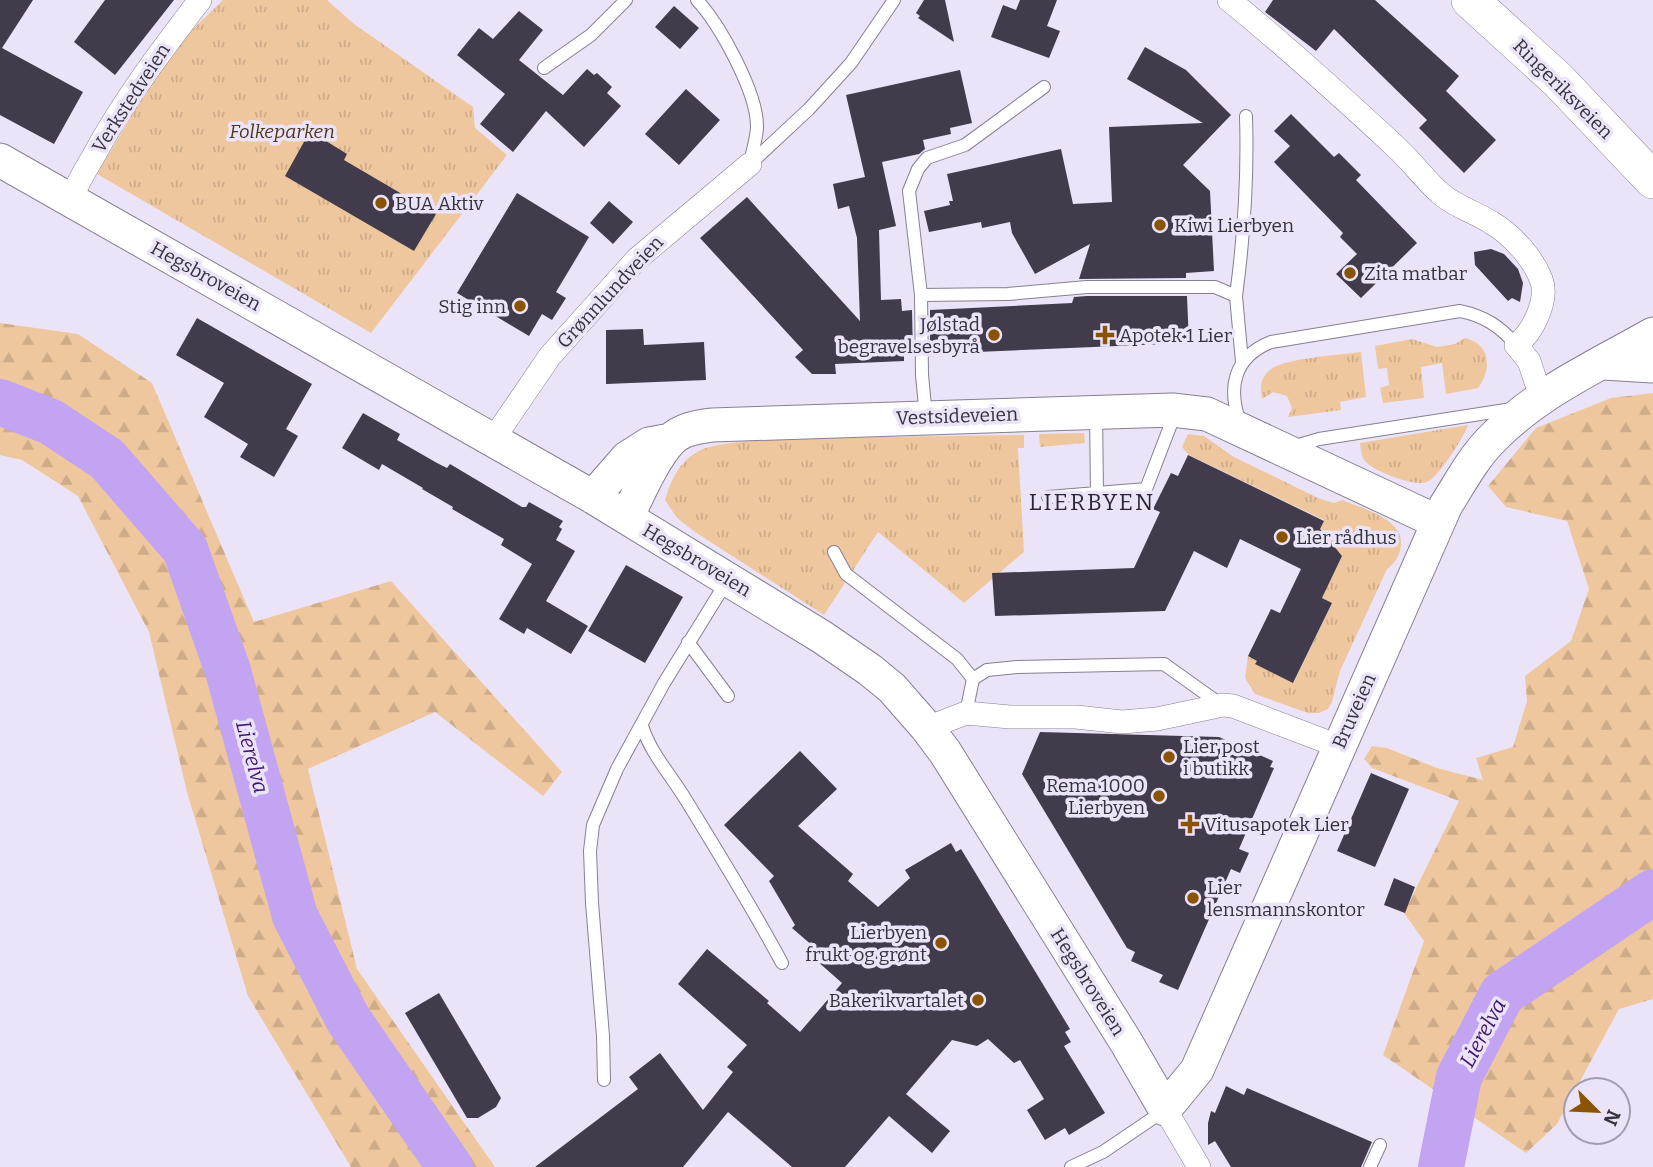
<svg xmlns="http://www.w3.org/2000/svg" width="1653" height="1167" font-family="Bitter,serif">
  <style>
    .grass { fill: url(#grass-tufts) }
    .forest { fill: url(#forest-firs) }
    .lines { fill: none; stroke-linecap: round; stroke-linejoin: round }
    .river { stroke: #c2a4f2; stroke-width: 46 }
    .building { fill: #413b4c }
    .lane-casing { stroke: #867f92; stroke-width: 14 }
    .street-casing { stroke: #867f92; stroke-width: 24 }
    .secondary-casing { stroke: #867f92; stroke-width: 35 }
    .primary-casing { stroke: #867f92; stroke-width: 38 }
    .lane { stroke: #fff; stroke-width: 12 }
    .street { stroke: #fff; stroke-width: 23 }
    .secondary { stroke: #fff; stroke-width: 33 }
    .primary { stroke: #fff; stroke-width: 37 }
    .poi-dot { fill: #8a5404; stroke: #ebe4f9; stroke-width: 2.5 }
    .labels { text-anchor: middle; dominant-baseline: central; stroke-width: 7; stroke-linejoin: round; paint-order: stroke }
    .street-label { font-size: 19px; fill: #34323a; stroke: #ebe4f9 }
    .park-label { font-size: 19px; font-style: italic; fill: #503619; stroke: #ebe4f9 }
    .poi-label { font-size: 19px; fill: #34323a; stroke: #ebe4f9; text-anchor: start }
    .water-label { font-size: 21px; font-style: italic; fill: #43176f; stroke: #ebe4f9 }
    .quarter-label { font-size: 23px; letter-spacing: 2px; fill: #2b2635; stroke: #ebe4f9 }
  </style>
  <defs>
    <pattern id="grass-tufts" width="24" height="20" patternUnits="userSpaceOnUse" patternTransform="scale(1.75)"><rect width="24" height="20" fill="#efc79e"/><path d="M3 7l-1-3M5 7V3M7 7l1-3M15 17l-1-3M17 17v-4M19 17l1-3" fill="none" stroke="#ceab89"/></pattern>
    <pattern id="forest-firs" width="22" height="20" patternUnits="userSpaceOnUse" patternTransform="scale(1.75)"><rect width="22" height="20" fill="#efc79e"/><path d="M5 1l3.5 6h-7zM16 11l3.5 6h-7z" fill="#ceab89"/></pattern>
  </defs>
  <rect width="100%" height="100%" fill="#ebe4f9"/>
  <!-- grass -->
  <path class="grass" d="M223,0H327L354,24L473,107L475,128L507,155L371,333L97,174L142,98L186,36Z
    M1465,338C1491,344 1492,370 1478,388L1446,394L1442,363L1421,367L1424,398L1383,403L1380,388L1389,385L1387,368L1378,369L1375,346L1412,339L1437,347L1455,344Z
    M1361,352L1366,397L1340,402L1341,410L1288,417L1292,408L1287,396L1273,392L1262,399C1260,388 1260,377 1271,369C1287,358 1340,355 1361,352Z
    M1468,425C1464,437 1438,478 1427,482C1415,487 1376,472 1367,463C1361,458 1361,451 1360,443Z
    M1084,433L1085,443L1040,447L1039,434Z
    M1188,434L1204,436L1234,457L1318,498L1334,503L1342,500C1361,508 1404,519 1401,545C1400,556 1395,563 1387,569L1340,671L1332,702L1328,709L1319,713H1308L1255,694L1245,678L1248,656L1257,661L1256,663L1294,682L1332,603L1322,598L1342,556L1320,529L1324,520L1189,455L1182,447Z
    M1024,435V448H1018L1024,552L964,603L878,532L824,615L695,532L677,518L665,500C670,482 679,462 697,452C720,439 781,440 809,439C880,437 952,436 1024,435Z"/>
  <!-- forest -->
  <path class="forest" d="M0,323L78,334L152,383L254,622L391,581L562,772L543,796L435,712L308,769L357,969L495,1167H351L248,996L187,792L149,632L78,496L22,460L0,455Z
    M1653,393V999L1619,1009L1557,1124L1526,1153L1383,1055L1424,941L1404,913L1459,801L1372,768L1364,759L1372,746L1387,748L1437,768L1483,780L1476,758L1513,747L1527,701L1525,676L1571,641L1589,589L1567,521L1506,507L1488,486L1536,428L1611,398Z"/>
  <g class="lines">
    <!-- river -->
    <path class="river" d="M0,402L51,422L107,459L185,549L228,671L295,916L348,1019L450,1167
      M1441,1167L1459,1077L1502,994L1653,892"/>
  </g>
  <!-- building -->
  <path class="building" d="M0,0H33L2,48L83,92L54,144L0,115Z
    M105,0H174L115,75L74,42Z
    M924,0H945L954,42L918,18L920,16L916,13Z
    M1020,0H1057L1047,26L1060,31L1049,58L991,37L1003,5L1016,10Z
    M1273,0H1375L1459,76L1446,91L1496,140L1464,173L1419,128L1427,120L1334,29L1316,51L1265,12Z
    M674,6L699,28L680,49L655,27Z
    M519,11L543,30L519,60L563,95L587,69L594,75L597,73L612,87L607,93L621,106L584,147L546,111L513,152L480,124L505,94L457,55L479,28L493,39Z
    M1145,47L1186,70L1231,115L1183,165L1210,191L1214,271L1186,273V278L1079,279L1090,244L1035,274L1012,233L1010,222L982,228L981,222L929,232L924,211L950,205L949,201H953L947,174L1061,149L1073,204L1112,202L1109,127L1203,123L1127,79Z
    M960,70L972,123L950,128L951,134L923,140L925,149L919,154L882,162L896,226L879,230L881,300L901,299L902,311L912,310L913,355L904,356V361L835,364L836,374H812L795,357L803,350L700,238L747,197L860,321L857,238L849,206L838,209L833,184L865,177L846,95Z
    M686,89L720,120L679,165L645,134Z
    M1291,114L1334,157L1339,153L1361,175L1356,180L1417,243L1361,298L1336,274L1357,254L1340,237L1343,233L1274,162L1290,146L1274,131Z
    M310,131L347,154L344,160L436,214L414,251L285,176Z
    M517,193L589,237L556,292L566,298L552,320L542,314L529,336L457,293Z
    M609,201L633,222L613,244L590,223Z
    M1491,249L1504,254L1518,269L1523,283L1520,302L1512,298L1508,301L1475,265L1474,252Z
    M1087,296H1187L1189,343L930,354V310L1072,303L1074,297Z
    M197,318L312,384L286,429L298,436L274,477L240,457L248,444L204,417L224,383L176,355Z
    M643,329L644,345L704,342L706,380L606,384V330Z
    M363,413L400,434L397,440L437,463L447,468L450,464L522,507H526L529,502L563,521L559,527L562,529L556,540L575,551L546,601L588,626L571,654L527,628L524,634L499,619L532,564L501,545L504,539L452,509L453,507L422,489L423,488L382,464L379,470L342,448Z
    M1188,455L1324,521L1320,529L1342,556L1322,598L1332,603L1293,683L1255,664L1257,661L1248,656L1271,609L1280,613L1301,569L1240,539L1227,568L1194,551L1165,611L995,616L992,573L1134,568L1160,512L1153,509L1171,473L1178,476Z
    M626,565L683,597L645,663L588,631Z
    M1040,732L1219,737L1273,761L1270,767L1274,768L1239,849L1249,853L1240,873L1231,869L1178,990L1159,982L1163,975L1131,961L1135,952L1127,948L1022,774Z
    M800,751L837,789L798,826L853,874L848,881L878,907L910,878L905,870L951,843L956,852L961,849L1070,1029L1065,1032L1071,1042L1064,1046L1105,1113L1069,1135L1065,1128L1045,1140L1027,1110L1044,1099L1020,1060L1014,1063L988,1039L977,1046L952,1040L906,1094L950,1131L932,1153L889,1116L845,1167H792L728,1112L683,1167H535L638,1089L629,1077L660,1053L703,1110L733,1072L727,1067L747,1045L678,984L707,949L769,1001L767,1003L800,1032L842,983L808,953L814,947L792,928L795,925L769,881L774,876L724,825Z
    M1371,773L1409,789L1375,867L1337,851Z
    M1394,878L1415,887L1405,913L1384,905Z
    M439,993L501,1098L496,1107L478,1118H467L405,1013Z
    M1226,1086L1244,1095L1247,1088L1372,1142L1361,1167H1231L1215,1141L1208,1145V1123L1211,1111L1215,1113Z"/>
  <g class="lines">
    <!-- lane casing -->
    <g class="lane-casing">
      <path id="lane" d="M697,0C720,25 757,92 757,126C757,139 752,151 750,163
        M544,68L591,35L626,0
        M1044,87L965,145L927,158L918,169L909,191L921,295L1008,294L1087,287H1215L1236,296L1242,362
        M750,164L809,109L851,63L894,0
        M921,295L922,375L926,417
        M1236,296C1244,236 1248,177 1246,116
        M1096,413L1097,493
        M1241,425C1227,389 1233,357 1271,342L1460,311C1484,316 1500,326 1516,345
        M1292,447L1319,439L1512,409
        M1048,497L1146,489L1176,411
        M834,552L846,574L957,659L973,679
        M688,642L728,696
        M966,713L973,679L987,670L1017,667L1164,664L1220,704
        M642,726C651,754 671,775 686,800C719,854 752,907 782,963
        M604,1080L603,1036L592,903L590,851L593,825L617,769L664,683L727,581
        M1071,1167L1103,1152L1165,1110
        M1370,1167L1380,1145"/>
    </g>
    <!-- street casing -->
    <g class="street-casing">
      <path id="street" d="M1229,0C1287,47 1342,97 1397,148C1413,163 1425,180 1441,194C1456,207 1475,212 1492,223C1511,234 1533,258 1541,279C1549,299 1533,333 1516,345L1529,361L1541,397
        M71,201C75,186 85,171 93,157C123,101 161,51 200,0
        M492,441L550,356L637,259L750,164
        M927,728L966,713L1010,717H1076L1122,722L1157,719L1223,705L1233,706L1338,746
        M1165,1109L1199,1167"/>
    </g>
    <!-- secondary casing -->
    <g class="secondary-casing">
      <path id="secondary" d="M0,160L593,497L822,637L870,670L892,688L927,728L945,752L1126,1042L1165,1109L1197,1070L1446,505C1460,483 1473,458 1492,439C1538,392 1597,366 1653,334
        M1603,363L1653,366
        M593,497L627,458L649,444L671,440
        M627,517C639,493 653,459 671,440C682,429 698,427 712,425L1172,410L1207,414L1438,522"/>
    </g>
    <!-- primary casing -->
    <g class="primary-casing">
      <path id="primary" d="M1470,0L1558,80L1653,180"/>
    </g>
    <!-- lane -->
    <use href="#lane" class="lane"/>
    <!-- street -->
    <use href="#street" class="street"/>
    <!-- secondary -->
    <use href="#secondary" class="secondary"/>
    <!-- primary -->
    <use href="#primary" class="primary"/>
  </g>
  <!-- markers -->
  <g class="poi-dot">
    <circle cx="381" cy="203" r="7"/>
    <circle cx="1160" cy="225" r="7"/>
    <circle cx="1350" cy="273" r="7"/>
    <circle cx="520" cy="306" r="7"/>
    <circle cx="994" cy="335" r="7"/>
    <path d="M1101.5 324.5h7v7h7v7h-7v7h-7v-7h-7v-7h7z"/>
    <circle cx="1282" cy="537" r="7"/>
    <circle cx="1169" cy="757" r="7"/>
    <circle cx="1159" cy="796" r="7"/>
    <path d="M1186.5 813.5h7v7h7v7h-7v7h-7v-7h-7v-7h7z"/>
    <circle cx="1193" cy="898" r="7"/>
    <circle cx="941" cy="943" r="7"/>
    <circle cx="978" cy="1000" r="7"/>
  </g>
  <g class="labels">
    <!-- street labels -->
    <g class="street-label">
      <text transform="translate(1563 89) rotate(45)">Ringeriksveien</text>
      <text transform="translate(131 98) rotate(-57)">Verkstedveien</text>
      <text transform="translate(206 276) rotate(29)">Hegsbroveien</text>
      <text transform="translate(610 292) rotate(-47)">Grønnlundveien</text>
      <text transform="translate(957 416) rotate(-2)">Vestsideveien</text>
      <text transform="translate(697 560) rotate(31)">Hegsbroveien</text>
      <text transform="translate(1354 711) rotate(-66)">Bruveien</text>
      <text transform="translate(1088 982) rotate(58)">Hegsbroveien</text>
    </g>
    <!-- park labels -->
    <g class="park-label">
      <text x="282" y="131">Folkeparken</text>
    </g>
    <!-- poi labels -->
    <g class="poi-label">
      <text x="395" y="203">BUA Aktiv</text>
      <text x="1174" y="225">Kiwi Lierbyen</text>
      <text x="1364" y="273">Zita matbar</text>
      <text x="506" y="306" text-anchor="end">Stig inn</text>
      <text x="980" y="324" text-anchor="end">Jølstad<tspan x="980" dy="22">begravelsesbyrå</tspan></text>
      <text x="1119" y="335">Apotek 1 Lier</text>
      <text x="1296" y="537">Lier rådhus</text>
      <text x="1183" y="746">Lier post<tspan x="1183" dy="22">i butikk</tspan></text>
      <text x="1145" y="785" text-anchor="end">Rema 1000<tspan x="1145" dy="22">Lierbyen</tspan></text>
      <text x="1204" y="824">Vitusapotek Lier</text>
      <text x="1207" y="887">Lier<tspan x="1207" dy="22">lensmannskontor</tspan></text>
      <text x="927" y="932" text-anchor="end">Lierbyen<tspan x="927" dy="22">frukt og grønt</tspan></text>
      <text x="964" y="1000" text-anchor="end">Bakerikvartalet</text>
    </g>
    <!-- water labels -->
    <g class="water-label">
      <text transform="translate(252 757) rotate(75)">Lierelva</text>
      <text transform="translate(1483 1033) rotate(-62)">Lierelva</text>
    </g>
    <!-- quarter labels -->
    <g class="quarter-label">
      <text x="1092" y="502">LIERBYEN</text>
    </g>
  </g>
  <!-- north arrow -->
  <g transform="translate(1597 1111) rotate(114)"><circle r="33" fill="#ebe4f9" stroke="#a29dad" stroke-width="2"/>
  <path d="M0-5L12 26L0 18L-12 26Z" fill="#8a5404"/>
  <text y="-10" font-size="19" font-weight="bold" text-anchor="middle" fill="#34323a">N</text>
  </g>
</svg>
